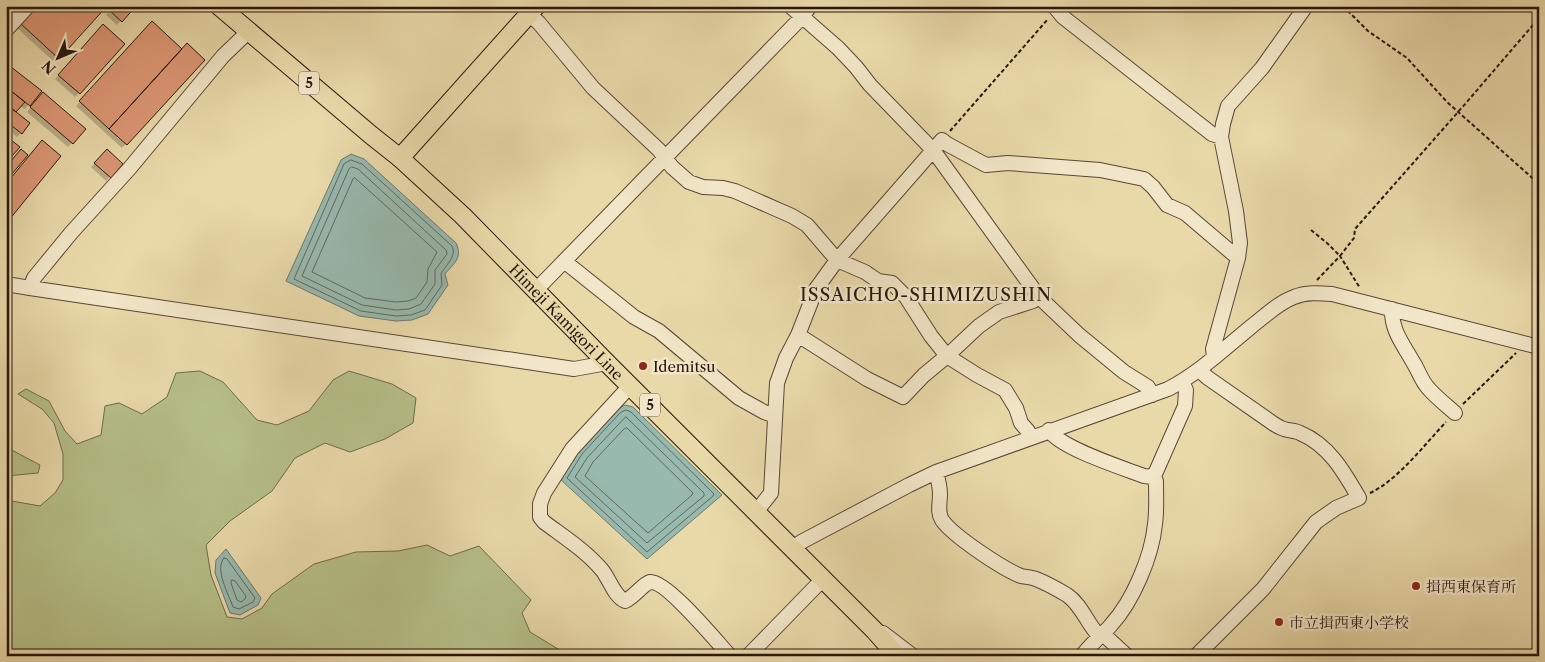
<svg xmlns="http://www.w3.org/2000/svg" width="1545" height="662" font-family="'Libre Caslon Text','Noto Serif JP',serif">
  <style>
    .green { fill: #b6bf88; stroke: #6f6a4c }
    .water { fill: #98b9ae; stroke: #6b786e }
    .shadow { fill: #0003 }
    .lines { fill: none; stroke-linecap: round; stroke-linejoin: round }
    .shore { stroke: #60685e; stroke-width: 1 }
    .building { fill: #dc9774; stroke: #28160f }
    .minor-casing { stroke: #584736; stroke-width: 16 }
    .major-casing { stroke: #28160f; stroke-width: 20 }
    .path { stroke: #28160f; stroke-width: 2; stroke-dasharray: 4 2.5; stroke-linecap: butt }
    .minor { stroke: #f1e6c7; stroke-width: 14 }
    .major { stroke: #e9d9a9; stroke-width: 18 }
    .poi-dot { fill: #8f2418; stroke: #f1e6c7; stroke-width: 2 }
    .labels { text-anchor: middle; dominant-baseline: central; stroke-width: 5; stroke-linejoin: round; paint-order: stroke }
    .shield { fill: #f1e6c7; stroke: #645446; stroke-width: 1 }
    .shield-label { font-size: 14px; font-weight: bold; fill: #28160f }
    .street-label { font-size: 15px; fill: #28160f; stroke: #f1e6c7 }
    .poi-label { font-size: 15px; fill: #28160f; stroke: #f1e6c7; text-anchor: start }
    .quarter-label { font-size: 18px; letter-spacing: 1px; fill: #28160f; stroke: #f1e6c7 }
  </style>
  <rect width="100%" height="100%" fill="#e9d9a9"/>
  <filter id="stains"><feTurbulence type="fractalNoise" baseFrequency=".004" numOctaves="4"/><feColorMatrix values="0 0 0 0 .2 0 0 0 0 .09 0 0 0 0 .02 0 0 0 .5 -.17"/></filter>
  <radialGradient id="worn" r=".72"><stop offset=".6" stop-color="#630" stop-opacity="0"/><stop offset="1" stop-color="#630" stop-opacity=".3"/></radialGradient>
  <!-- green -->
  <path class="green" d="M200,371L223,382L257,420L277,425L309,411L333,380L349,371L392,384L416,398L413,423L385,439L350,452L325,443L295,458L272,491L230,521L206,545L211,575L227,617L242,619L262,608L272,594L314,564L356,552L398,551L427,545L450,556L479,546L531,600L522,613L530,632L558,649L564,656H6V500L40,506L55,493L63,480V454L54,423L42,409L18,394L26,389L49,401L65,431L77,444L101,435L105,406L119,403L142,414L167,397L176,373Z
    M6,447L40,465L38,473L6,476Z"/>
  <!-- water -->
  <path class="water" d="M351,154L364,159L456,243C463,258 454,263 445,274L448,285L428,314L412,320L396,321L359,316L286,281L341,160Z
    M625,405L633,407L722,495L647,559L560,479L578,451L618,409Z
    M226,549L261,598L258,605L240,615L230,613L215,573L216,560Z"/>
  <!-- shadow -->
  <path class="shadow" d="M36,6H105L54,62L17,28Z
    M114,6H134L117,25L106,15Z
    M152,23L182,50L203,60L122,148L76,106Z
    M99,30L123,44L75,97L55,79Z
    M6,64L40,91L25,109L20,106L15,112L21,133L17,137L6,128Z
    M39,97L72,143L68,147L27,112Z
    M107,151L121,164L106,181L91,167Z"/>
  <g class="lines">
    <!-- shore -->
    <path class="shore" d="M351,160L362,164L452,246C457,257 446,264 441,274L442,285L425,310L411,315L396,316L361,311L294,279L344,164Z
      M352,167L358,169L446,250L447,254L435,270V284L421,304L409,309L396,310L362,305L302,276L349,169Z
      M355,178L437,252L428,269L427,282L416,298L408,301L396,302L365,298L312,272L353,179Z
      M626,410L631,412L714,494L713,496L647,552L567,478L582,454L620,413Z
      M626,417L704,493V496L647,543L575,477L587,458Z
      M627,428L693,493L692,495L648,533L585,476L593,462L624,429Z
      M224,558L227,559L255,598L253,602L239,609L233,607C229,595 214,569 224,558Z
      M232,580L235,581L246,596L245,599L241,602L237,600L231,583Z"/>
  </g>
  <!-- building -->
  <path class="building" d="M35,6H107L59,59L20,23Z
    M113,6H136L122,22L109,10Z
    M152,21L182,49L109,129L79,101Z
    M103,24L125,44L80,94L58,75Z
    M187,43L205,60L127,145L109,129Z
    M6,63L42,91L30,106L6,87Z
    M6,87L25,102L16,112L6,104Z
    M43,92L86,129L73,144L30,107Z
    M6,104L30,123L22,134L6,121Z
    M6,136L20,147L6,163Z
    M42,140L61,156L9,220L6,218V184Z
    M21,149L28,155L6,181V167Z
    M107,149L123,164L111,178L94,163Z"/>
  <g class="lines">
    <!-- minor casing -->
    <g class="minor-casing">
      <path id="minor" d="M790,6L838,48L856,67L870,85L933,150L1039,297L1079,335L1124,372L1148,387L1152,395
        M1054,6L1063,17L1212,134L1221,137
        M529,14L539,23L593,88L659,150L672,167L689,182L703,187L723,188L735,191L792,216L807,225L837,260L865,272L878,281L892,283L906,297L931,336L947,356L977,375L1005,390L1016,408L1021,423L1028,431L1030,437
        M6,30L28,6
        M564,261L634,317L659,331L739,398L764,412L775,416
        M6,284L30,288L574,369L607,363
        M30,288L34,278L71,233L129,169L223,56L248,32
        M536,290L802,17L810,6
        M1392,309C1391,330 1403,344 1413,362C1419,371 1421,381 1429,389C1437,398 1446,405 1455,413
        M798,335L867,379L903,397L924,375L947,356L979,326L999,312L1033,301L1039,297
        M1214,357L1213,349L1238,258L1240,243L1236,211L1221,137L1223,124L1228,106L1262,68L1306,6
        M630,386L572,449L544,493L540,504V517L544,522C564,537 586,551 602,570C610,580 614,596 625,601C634,597 643,584 650,582C666,580 717,642 730,656
        M1049,430C1060,448 1123,468 1144,476L1152,477L1155,474L1185,406L1186,390L1182,382
        M936,472C938,479 940,486 940,494C940,504 937,512 942,520C953,536 1003,569 1021,576C1025,577 1031,577 1036,579C1046,583 1057,589 1067,595C1082,605 1087,624 1100,637
        M756,512L771,493L777,383L786,358L798,335L816,289L837,260L942,140L947,144L986,165L1008,163L1100,170L1144,179L1153,187L1167,205L1185,213L1238,258
        M792,548L803,541L909,485L936,472L1168,389C1199,373 1225,348 1252,326C1265,316 1278,303 1294,297C1306,292 1319,293 1332,294L1539,347
        M883,633L913,656
        M1103,634L1127,656
        M748,656L823,579
        M1082,656C1090,644 1102,636 1111,625C1133,601 1152,556 1155,524C1157,510 1156,495 1156,481L1152,477
        M1196,656L1263,589L1316,522L1336,508L1359,498C1344,472 1329,445 1300,433C1295,430 1289,431 1284,429C1281,428 1277,426 1274,424L1208,378L1199,370"/>
    </g>
    <!-- major casing -->
    <g class="major-casing">
      <g id="major">
        <path id="s1" d="M219,6L371,135L400,158L463,216L607,363L875,631L897,656"/>
        <path d="M400,158L536,6"/>
      </g>
    </g>
    <!-- path -->
    <path class="path" d="M1343,6L1368,31L1407,58L1447,102L1539,184
      M950,131L1048,19
      M1311,230L1327,243L1340,256L1354,238L1355,229L1466,103L1539,18
      M1317,280L1340,256L1360,288
      M1463,404L1516,353
      M1370,493C1398,480 1425,444 1446,422"/>
    <!-- minor -->
    <use href="#minor" class="minor"/>
    <!-- major -->
    <use href="#major" class="major"/>
  </g>
  <!-- markers -->
  <g class="poi-dot">
    <circle cx="643" cy="366" r="5"/>
    <circle cx="1416" cy="586" r="5"/>
    <circle cx="1279" cy="622" r="5"/>
  </g>
  <g class="labels">
    <!-- shield labels -->
    <g class="shield">
      <rect x="299" y="71.5" width="20" height="23" rx="4"/>
      <rect x="640" y="393.5" width="20" height="23" rx="4"/>
    </g>
    <g class="shield-label">
      <text x="309" y="83">5</text>
      <text x="650" y="405">5</text>
    </g>
    <!-- street labels -->
    <g class="street-label">
      <text stroke="none"><textPath href="#s1" startOffset="470">Himeji Kamigori Line</textPath></text>
    </g>
    <!-- poi labels -->
    <g class="poi-label">
      <text x="653" y="366">Idemitsu</text>
      <text x="1426" y="586">揖西東保育所</text>
      <text x="1289" y="622">市立揖西東小学校</text>
    </g>
    <!-- quarter labels -->
    <g class="quarter-label">
      <text x="926" y="295">ISSAICHO-SHIMIZUSHIN</text>
    </g>
  </g>
  <!-- margin -->
  <rect width="1545" height="662" fill="none" stroke="#e9d9a9" stroke-width="25"/>
  <rect x="8" y="8" width="1530" height="647" fill="none" stroke="#28160f" stroke-width="2.5"/>
  <rect x="12" y="12" width="1520" height="637" fill="none" stroke="#28160f"/>
  <!-- north arrow -->
  <g transform="translate(58 58) rotate(225)" stroke="#f1e6c7" stroke-width="4" paint-order="stroke">
  <path d="M0-4L9 19L0 12L-9 19Z" fill="#28160f"/>
  <text y="-8" font-size="14" font-weight="bold" text-anchor="middle" fill="#28160f">N</text>
  </g>
  <rect width="100%" height="100%" filter="url(#stains)"/>
  <rect width="100%" height="100%" fill="url(#worn)"/>
</svg>
